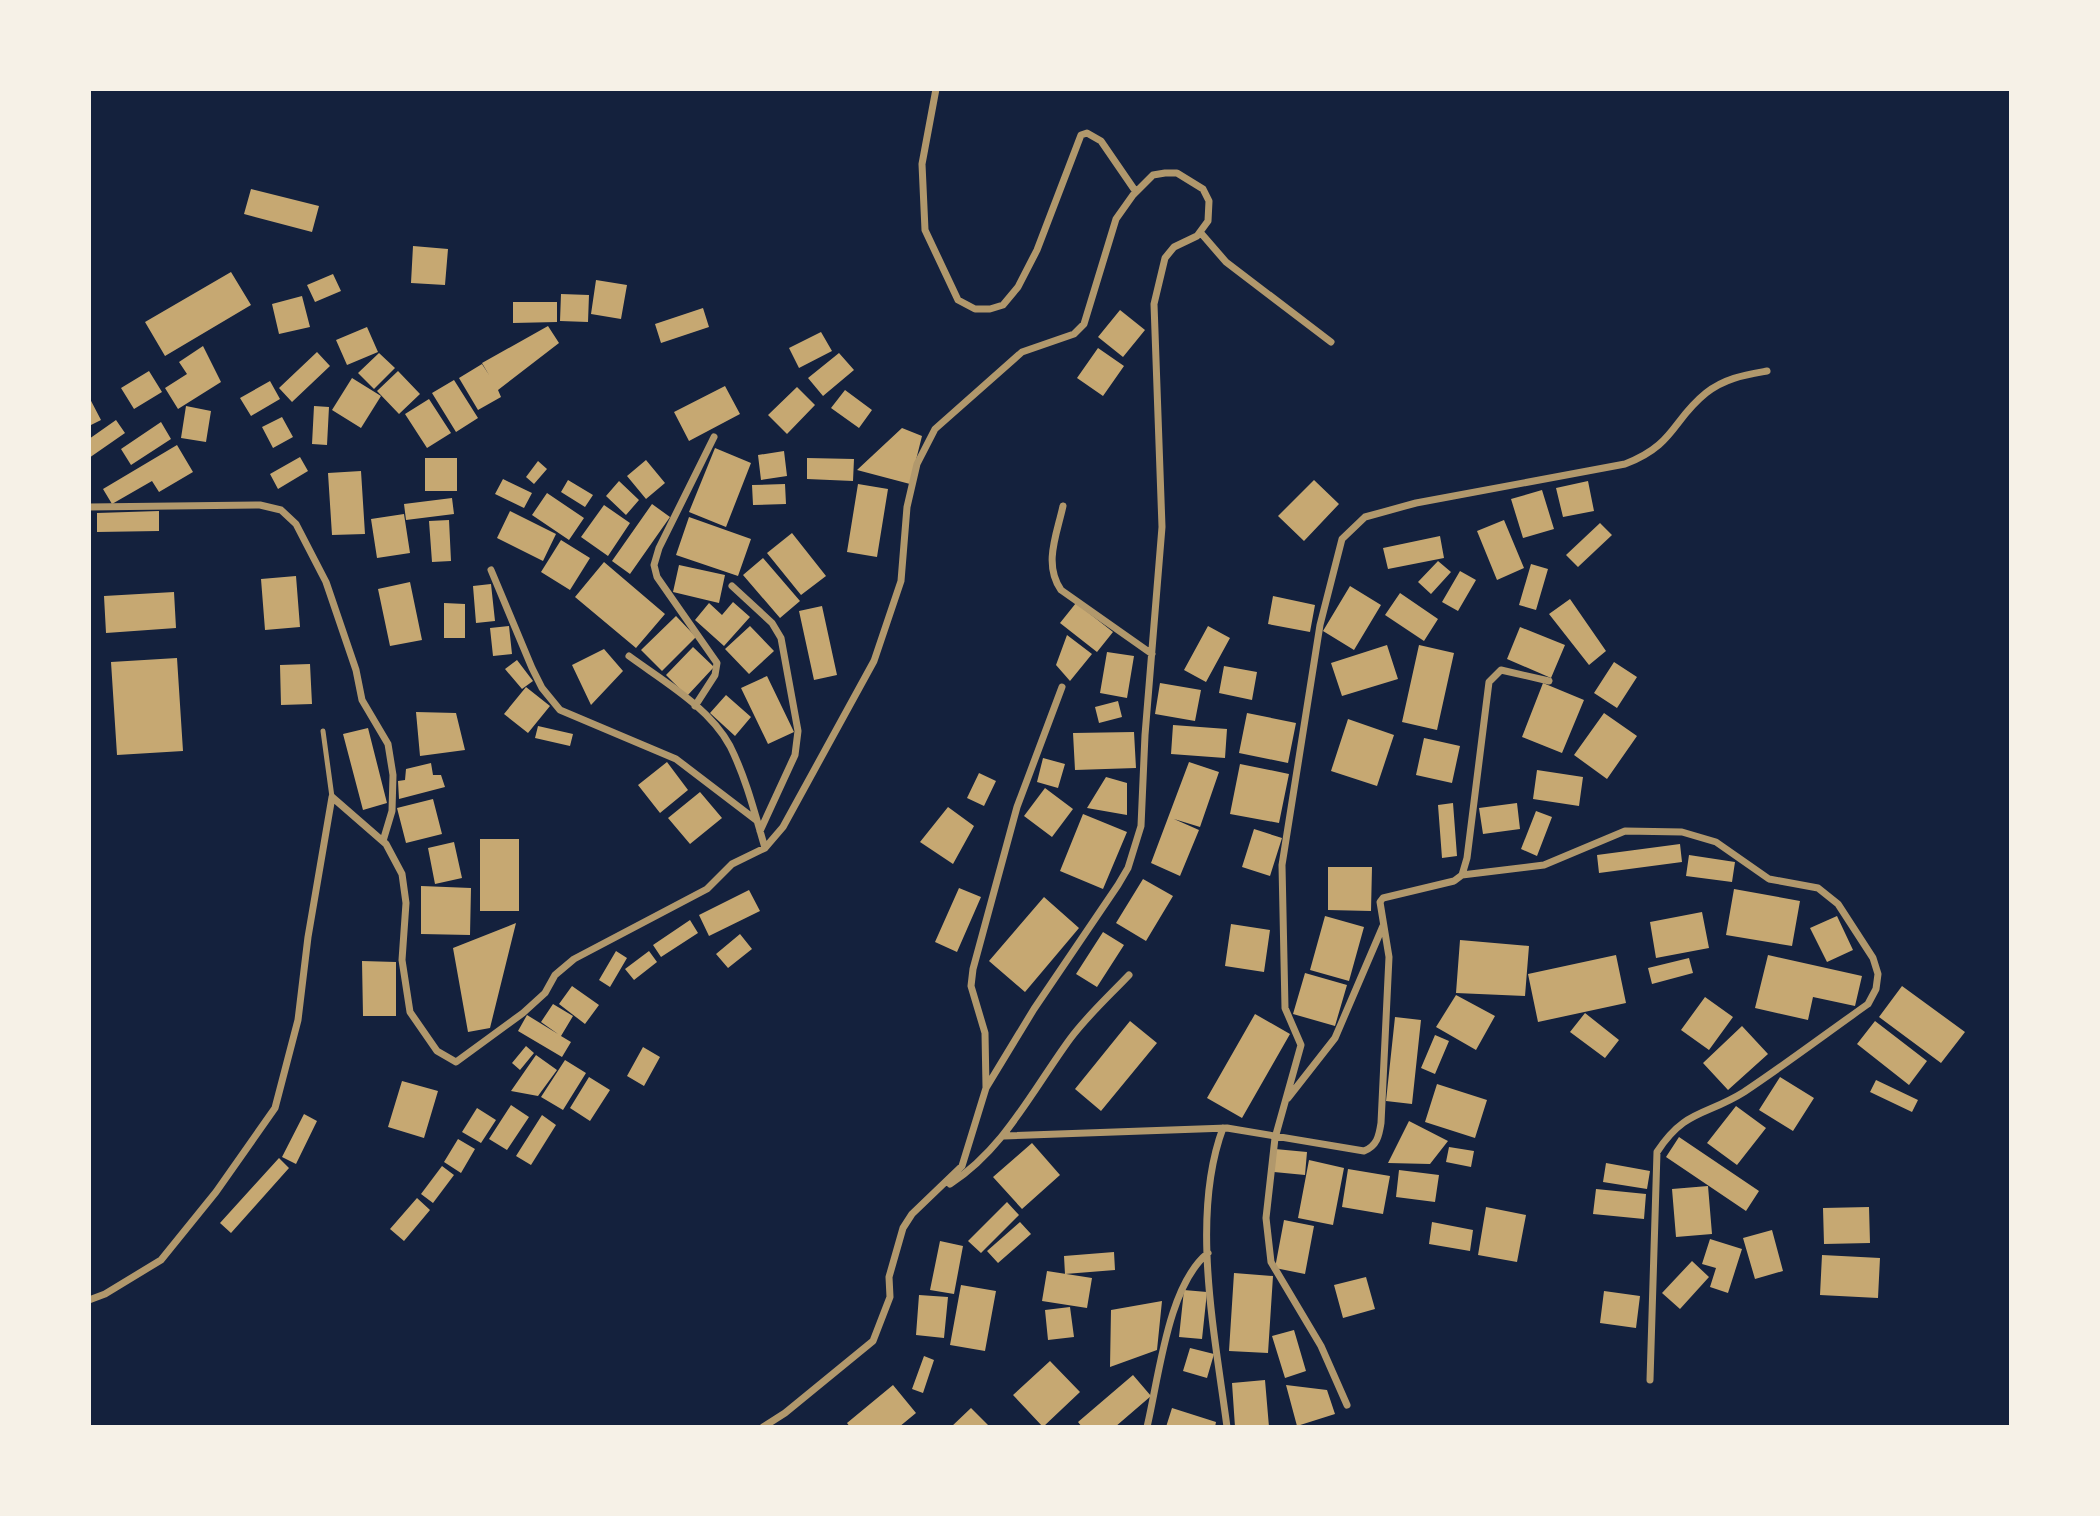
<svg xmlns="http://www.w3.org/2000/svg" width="2100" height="1516" font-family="'Golos Text',sans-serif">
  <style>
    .building { fill: #c6a872 }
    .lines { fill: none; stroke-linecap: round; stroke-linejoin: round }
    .service { stroke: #b1986c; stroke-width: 5 }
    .minor { stroke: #b1986c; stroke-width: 7 }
  </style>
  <rect width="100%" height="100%" fill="#14213d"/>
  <!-- building -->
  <path class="building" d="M251,189L319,206L312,232L244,214Z
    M413,246L448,249L445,285L411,283Z
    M231,272L251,305L165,356L145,322Z
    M333,274L341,291L315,302L307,285Z
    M596,280L627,285L621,319L591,314Z
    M561,294L589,295L588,322L560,321Z
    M302,296L310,327L279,334L272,304Z
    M513,302H557V322L513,323Z
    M703,308L709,327L661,343L655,324Z
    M1120,310L1145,330L1123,357L1098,337Z
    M548,326L559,343L498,390L501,397L478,410L459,378L482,364L489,375L482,363Z
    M367,327L378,352L347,365L336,340Z
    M821,332L832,351L799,368L789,348Z
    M203,346L221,382L178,409L165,388L187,374L179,362Z
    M1098,348L1124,366L1103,396L1077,378Z
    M317,352L330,366L292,402L279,388Z
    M379,353L395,368L374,389L358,373Z
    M839,353L854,370L823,396L808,378Z
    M149,371L162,392L134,409L121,388Z
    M398,371L420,394L399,414L377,391Z
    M352,378L381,396L361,428L332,410Z
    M454,380L478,418L456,432L432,393Z
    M270,381L280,399L251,416L240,398Z
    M725,386L740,414L689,441L674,412Z
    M797,387L815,405L787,434L768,415Z
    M845,390L872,410L859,428L831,408Z
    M89,397L101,420L89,426Z
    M429,399L451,433L427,448L405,414Z
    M186,406L211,411L206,442L181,438Z
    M314,406L329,407L327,445L312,444Z
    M282,417L293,437L273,448L262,427Z
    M116,420L125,433L89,458V439Z
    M161,422L171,439L131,465L121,449Z
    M902,428L922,436L910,484L857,470Z
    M177,445L193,472L159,492L152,481L112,504L103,489Z
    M715,448L751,463L726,527L689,512Z
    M784,451L787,476L761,480L758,455Z
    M300,457L308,471L278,489L270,474Z
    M425,458H457V491H425Z
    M807,458L854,459L853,481L807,479Z
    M646,460L665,483L646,499L627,476Z
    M538,461L547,469L534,484L526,477Z
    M361,471L365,534L332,535L328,473Z
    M503,479L532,493L524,508L495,494Z
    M568,480L593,495L585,507L561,492Z
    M1314,480L1339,504L1304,541L1278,516Z
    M619,481L639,500L626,515L606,496Z
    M1588,481L1594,511L1563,517L1556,488Z
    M785,484L786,504L753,505L752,485Z
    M858,484L888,489L877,557L847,552Z
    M1542,490L1554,529L1523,538L1511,499Z
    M547,493L584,518L569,540L532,515Z
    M452,498L454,514L406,520L404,504Z
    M652,504L670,517L630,574L612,561Z
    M604,505L630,523L608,556L581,537Z
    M159,511V531L97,532V513Z
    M510,511L556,534L543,561L497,538Z
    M404,514L410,553L377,558L371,519Z
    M689,517L751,539L738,576L676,555Z
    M449,520L451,561L432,562L429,521Z
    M1504,520L1524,568L1497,580L1477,531Z
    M1600,523L1612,535L1578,567L1566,555Z
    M792,533L826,576L801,595L767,553Z
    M1440,536L1444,558L1388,569L1383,548Z
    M561,540L590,558L570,590L541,572Z
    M763,558L800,601L780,618L743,575Z
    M1438,561L1451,572L1431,594L1418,582Z
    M604,562L665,614L636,648L575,597Z
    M1531,564L1548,569L1536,610L1519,605Z
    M679,565L725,575L719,603L673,592Z
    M1460,571L1476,580L1458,611L1442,602Z
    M296,576L300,627L265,630L261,579Z
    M410,582L422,640L390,646L378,589Z
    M491,584L495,621L476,623L473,586Z
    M1350,586L1381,605L1354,650L1323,631Z
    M174,592L176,628L106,633L104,596Z
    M1400,593L1438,619L1424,641L1385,615Z
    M1273,596L1315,605L1310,632L1268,624Z
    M1570,599L1606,651L1589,665L1549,614Z
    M733,602L750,617L724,646L695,620L709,603L722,615Z
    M444,603L465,604V638H444Z
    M1076,603L1113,632L1097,652L1060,623Z
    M822,606L837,675L814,680L799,611Z
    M676,616L696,637L662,671L641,650Z
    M509,626L512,654L493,656L490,628Z
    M750,626L774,651L749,674L725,649Z
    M1208,626L1230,638L1206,682L1184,670Z
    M1520,627L1565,645L1551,678L1507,659Z
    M1067,635L1092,654L1070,681L1056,665Z
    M1387,645L1398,679L1342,696L1331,663Z
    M1419,645L1454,653L1437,730L1402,722Z
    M693,647L714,667L687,696L666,675Z
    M604,649L623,671L591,705L572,665Z
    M1107,652L1134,656L1127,698L1100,693Z
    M177,658L183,751L117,755L111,662Z
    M517,660L533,681L522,689L505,669Z
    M1614,662L1637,677L1617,708L1594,693Z
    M310,664L312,704L281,705L280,665Z
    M1224,666L1257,672L1252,700L1219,693Z
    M767,676L794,732L768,744L741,688Z
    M1160,683L1201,690L1195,721L1155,714Z
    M1543,683L1584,700L1562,753L1522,737Z
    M526,687L550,706L528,733L504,714Z
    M726,695L751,717L735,736L710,713Z
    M1118,701L1122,717L1099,723L1095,707Z
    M416,712L456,713L465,750L420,756Z
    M1247,713L1296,723L1288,763L1239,753Z
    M1604,713L1637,736L1607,779L1574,755Z
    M1348,719L1394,735L1377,786L1331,771Z
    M1173,725L1227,729L1225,758L1171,754Z
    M538,726L573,734L570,746L535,738Z
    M368,728L387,803L363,810L343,734Z
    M1134,732L1136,768L1075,770L1073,733Z
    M1424,738L1460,746L1452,783L1416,775Z
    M1043,758L1065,764L1058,788L1037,782Z
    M667,762L688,790L660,813L638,785Z
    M1189,762L1219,772L1200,827L1174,819L1199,830L1180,876L1151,863Z
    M431,763L433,775H441L445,787L399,799L398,781L405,780L406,769Z
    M1240,764L1289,774L1279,823L1230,814Z
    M1537,770L1583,777L1579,806L1533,799Z
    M979,773L996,781L984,806L967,798Z
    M1106,777L1127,783V815L1087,808Z
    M1045,788L1073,809L1052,837L1024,816Z
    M700,792L722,818L690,844L668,818Z
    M433,799L442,834L406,843L397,808Z
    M1453,803L1457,856L1442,858L1438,805Z
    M1517,803L1520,829L1483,834L1479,808Z
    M948,807L974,826L953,864L920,842Z
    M1536,811L1552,817L1537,856L1521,849Z
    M1083,814L1127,832L1103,889L1060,871Z
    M1254,829L1282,838L1270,876L1242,867Z
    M480,839H519V911H480Z
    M454,842L462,878L435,884L428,848Z
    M1680,844L1682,862L1599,873L1597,855Z
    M1689,855L1735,862L1732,882L1686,876Z
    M1328,867H1372L1371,911L1328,910Z
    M1143,879L1173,896L1146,941L1116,923Z
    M421,886L471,888L470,935L421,934Z
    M959,888L981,897L957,952L935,942Z
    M1734,889L1800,901L1792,946L1726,935Z
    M749,890L760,911L709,936L699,915Z
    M1044,897L1079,928L1025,992L989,961Z
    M1702,912L1709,948L1656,958L1650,922Z
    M1325,916L1364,927L1349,981L1310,970Z
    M1837,916L1853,950L1827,962L1810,928Z
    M690,920L698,933L661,957L653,945Z
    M516,923L490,1028L468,1032L453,948Z
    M1231,924L1270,930L1264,972L1225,966Z
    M1103,932L1124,945L1097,987L1076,974Z
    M740,934L752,949L728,968L716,954Z
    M1460,940L1529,946L1525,996L1456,993Z
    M616,951L627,958L610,987L599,980Z
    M649,951L657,962L634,980L625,969Z
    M1616,955L1626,1003L1538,1022L1528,974Z
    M1768,955L1862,976L1855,1006L1813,997L1808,1020L1755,1008Z
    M1689,958L1693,973L1652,984L1648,968Z
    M362,961L396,962V1016H363Z
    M1305,973L1347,985L1335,1026L1293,1014Z
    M572,986L599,1005L585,1024L559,1004Z
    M1902,986L1965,1032L1941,1063L1879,1017Z
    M1456,995L1495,1016L1476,1050L1436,1027Z
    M1705,997L1733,1017L1709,1050L1681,1030Z
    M553,1004L573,1016L561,1036L571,1042L562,1057L518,1031L527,1015L558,1034L541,1022Z
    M1585,1013L1619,1040L1605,1058L1570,1032Z
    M1255,1014L1290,1034L1242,1118L1207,1098Z
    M1395,1017L1421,1020L1412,1104L1386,1101Z
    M1130,1021L1157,1043L1101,1111L1075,1089Z
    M1875,1021L1927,1061L1909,1085L1857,1044Z
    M1742,1026L1768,1054L1728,1090L1703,1063Z
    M1435,1035L1449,1041L1435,1074L1421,1068Z
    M526,1046L534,1053L520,1070L512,1063Z
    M643,1047L660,1057L644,1086L627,1076Z
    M536,1055L557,1070L538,1096L511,1091Z
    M565,1060L586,1073L563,1110L541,1097Z
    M589,1077L610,1090L590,1121L570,1108Z
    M1780,1077L1814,1098L1793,1131L1759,1110Z
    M1876,1080L1918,1100L1912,1112L1870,1092Z
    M402,1081L438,1091L424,1138L388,1127Z
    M1437,1084L1487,1100L1475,1138L1425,1122Z
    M511,1105L529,1117L507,1150L489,1139Z
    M1736,1106L1766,1128L1737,1165L1707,1143Z
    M477,1108L496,1120L481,1143L462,1132Z
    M304,1114L317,1121L296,1164L282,1157Z
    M542,1115L556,1125L531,1165L516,1156Z
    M1409,1121L1448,1141L1430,1164L1388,1163Z
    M1679,1137L1759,1191L1746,1211L1666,1157Z
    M458,1139L475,1149L461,1173L444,1162Z
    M1032,1143L1060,1175L1022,1209L993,1177Z
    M1449,1147L1474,1151L1471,1167L1446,1162Z
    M1275,1149L1307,1152L1305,1175L1274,1172Z
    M279,1158L289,1168L231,1233L220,1223Z
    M1309,1160L1344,1168L1333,1225L1298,1218Z
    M1606,1163L1650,1171L1647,1189L1603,1182Z
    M442,1166L454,1175L433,1203L421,1194Z
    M1348,1169L1390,1176L1383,1214L1342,1207Z
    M1399,1170L1439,1175L1435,1202L1396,1197Z
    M1708,1186L1712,1234L1676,1237L1672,1189Z
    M1596,1189L1646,1194L1644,1219L1593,1214Z
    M417,1198L430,1210L404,1241L390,1229Z
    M1007,1202L1019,1215L981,1253L968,1241Z
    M1486,1207L1526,1215L1517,1262L1478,1255Z
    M1869,1207L1870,1243L1824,1244L1823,1208Z
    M1284,1220L1314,1226L1305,1274L1275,1268Z
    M1020,1222L1031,1234L998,1263L987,1251Z
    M1432,1222L1473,1230L1470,1251L1429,1244Z
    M1772,1230L1783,1271L1755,1279L1743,1238Z
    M1710,1239L1742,1249L1728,1293L1710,1287L1716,1268L1702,1264Z
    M940,1241L963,1246L954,1294L930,1290Z
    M1114,1252L1115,1270L1065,1274L1064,1256Z
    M1822,1255L1880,1258L1878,1298L1820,1295Z
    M1692,1261L1709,1277L1680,1309L1662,1293Z
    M1047,1271L1092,1278L1087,1308L1042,1301Z
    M1234,1273L1273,1276L1268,1353L1229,1351Z
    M1366,1277L1375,1309L1343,1318L1334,1285Z
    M961,1285L996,1291L985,1351L950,1345Z
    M1184,1290L1207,1292L1202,1339L1179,1337Z
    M1604,1291L1640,1296L1636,1328L1600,1323Z
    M919,1295L948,1297L944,1338L916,1335Z
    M1162,1301L1157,1350L1110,1367L1111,1310Z
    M1070,1307L1074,1337L1048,1340L1045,1310Z
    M1294,1330L1306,1371L1285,1378L1272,1336Z
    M1190,1348L1214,1354L1207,1378L1183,1371Z
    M924,1356L934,1360L923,1393L912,1389Z
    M1050,1361L1080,1392L1043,1427L1013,1395Z
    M1133,1375L1151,1396L1115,1427H1082L1078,1422Z
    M1265,1380L1269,1427H1235L1232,1383Z
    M893,1385L916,1413L899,1427H850L847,1423Z
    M1286,1385L1327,1390L1335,1414L1297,1426Z
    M971,1408L988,1425L986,1427H951Z
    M1172,1408L1216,1422L1215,1427H1166Z"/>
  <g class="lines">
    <!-- service -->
    <path class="service" d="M323,731L332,797"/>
    <!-- minor -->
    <path class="minor" d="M936,89L922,164L925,230L958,300L975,309H990L1003,305L1018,287L1037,250L1081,135L1087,133L1101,141L1136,192
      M1200,232L1226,262L1331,342
      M1063,506C1057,534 1043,564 1061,590L1152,654
      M89,507L260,505L281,510L296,524L326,582L356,670L362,700L388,744L393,775L392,811L383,841
      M491,570L532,668L542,688L560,710L676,759L756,820
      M732,586L772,623L781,638L798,731L795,755L760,831
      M629,656C663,681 709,707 730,746C746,778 755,814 765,848
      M695,706L715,675L717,663L657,577L654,565L659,548L714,437
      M1462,875L1544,865L1625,831L1682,832L1716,842L1769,879L1818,888L1838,904L1873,958L1878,974L1876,989L1868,1004C1827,1033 1786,1064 1744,1092C1706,1116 1685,1109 1657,1152L1650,1380
      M986,1087L985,1033L971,986L973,969L1017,807L1062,687
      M1288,1098L1335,1038L1383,926
      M1223,1128C1190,1216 1215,1335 1227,1427
      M1004,1136L1227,1128L1364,1151C1377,1146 1379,1136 1381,1123L1389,957L1380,902L1383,898L1454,881L1462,875L1467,858L1489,682L1501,670L1549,681
      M950,1184C1004,1149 1032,1091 1070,1039C1087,1016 1109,996 1129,975
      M89,1300L105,1294L161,1260L216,1192L275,1108L298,1020L308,937L332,797L386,844L402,874L406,903L402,960L410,1012L437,1051L456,1062L523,1013L545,993L555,975L574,959L707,889L732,864L765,848L783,827L874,661L901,581L907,507L917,464L935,429L1022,352L1074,334L1084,324L1116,219L1133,195L1153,175L1165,173H1177L1203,189L1209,201L1208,221L1197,236L1174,247L1165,258L1154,304L1162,527L1145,735L1141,826L1128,868L1118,885L1034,1009L986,1088L962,1166L912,1214L903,1228L889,1277L890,1297L873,1341L785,1413L763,1427
      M1347,1405L1321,1346L1271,1262L1266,1218L1275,1138L1301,1045L1285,1008L1282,865L1320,625L1342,539L1365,517L1416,503L1625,464C1675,445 1672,420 1706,393C1725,378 1745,375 1767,371
      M1147,1427C1159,1377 1168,1285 1208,1253"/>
  </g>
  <!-- border -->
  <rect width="2100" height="1516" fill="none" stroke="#f6f1e7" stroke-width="182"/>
</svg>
